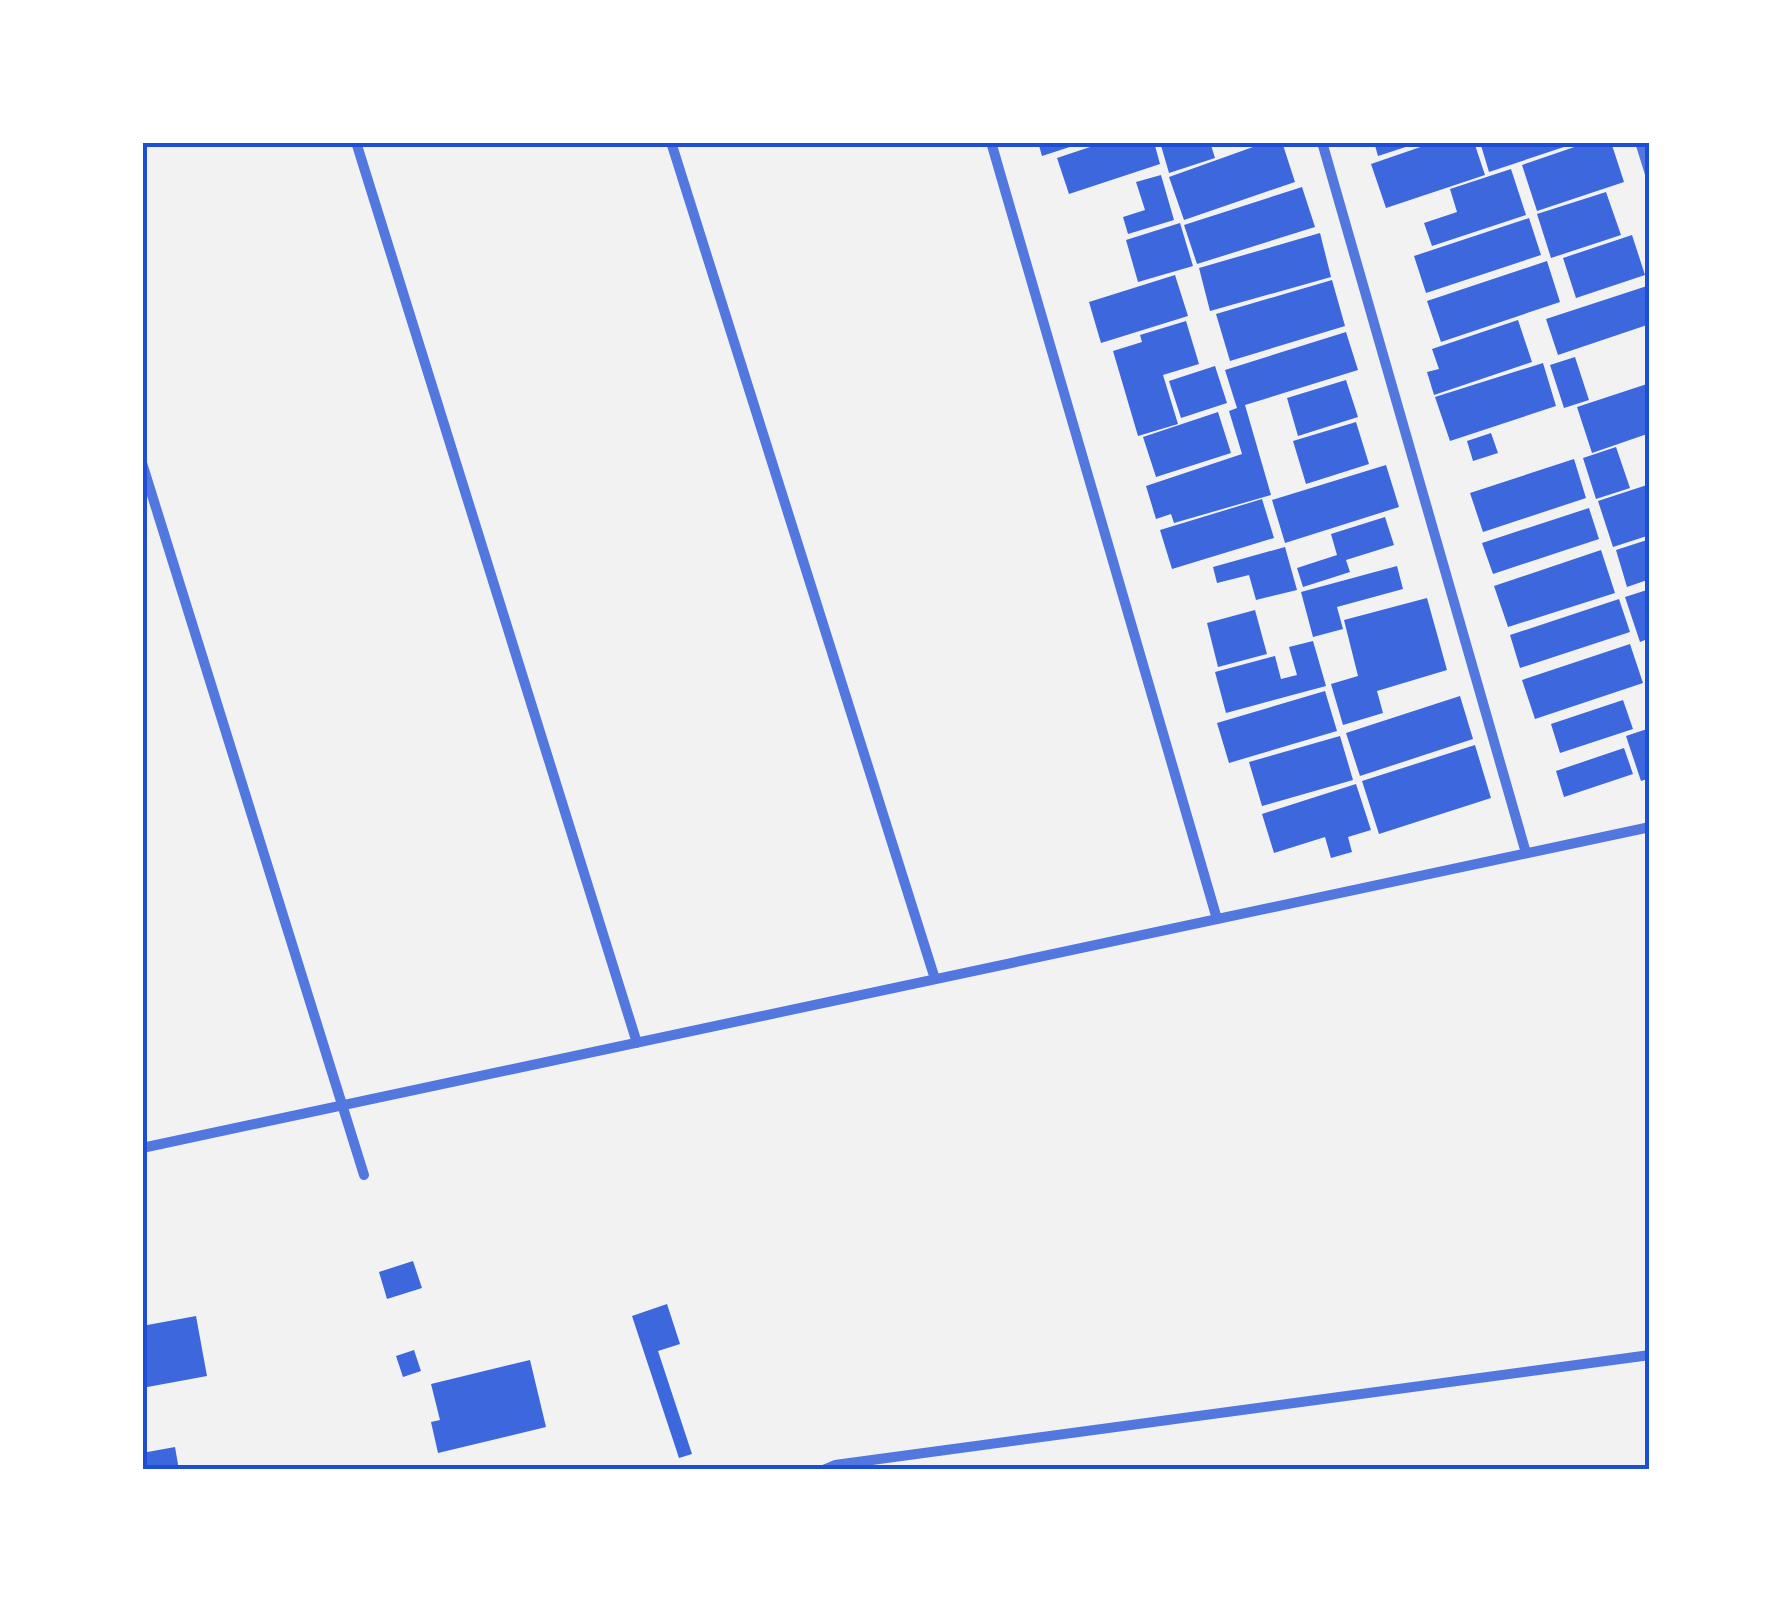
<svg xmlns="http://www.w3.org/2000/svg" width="1792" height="1612" font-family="Inter,sans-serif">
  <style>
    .building { fill: #3d67dc }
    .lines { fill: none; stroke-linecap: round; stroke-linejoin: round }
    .minor { stroke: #5277de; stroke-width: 10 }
    .neatline { fill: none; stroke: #1d4ed8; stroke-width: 4 }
  </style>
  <rect width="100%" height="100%" fill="#f2f2f2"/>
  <!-- building -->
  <path class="building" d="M1038,142H1081L1082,143L1042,156Z
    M1105,142H1154L1160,164L1069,194L1057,158Z
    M1160,142H1210L1215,158L1169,173Z
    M1267,142H1282L1295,182L1184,220L1169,177Z
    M1374,142H1418V143L1378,156Z
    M1435,142H1474L1485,175L1386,208L1371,164Z
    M1480,142H1576V143L1489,172Z
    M1589,142H1611L1624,182L1537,211L1522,165Z
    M1511,169L1526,215L1432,246L1424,223L1457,212L1450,189Z
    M1161,175L1174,220L1128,234L1123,217L1145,210L1136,182Z
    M1302,187L1315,227L1197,264L1184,225Z
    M1606,192L1621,235L1551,258L1537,214Z
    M1529,218L1541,255L1426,293L1414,256Z
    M1180,223L1193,266L1138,282L1126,240Z
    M1320,233L1331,277L1210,311L1199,268Z
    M1632,235L1645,275L1576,298L1563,258Z
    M1547,261L1560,302L1441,342L1427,301Z
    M1175,275L1188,316L1101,343L1089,302Z
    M1332,280L1345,326L1230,361L1216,314Z
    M1650,285V324L1558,355L1546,319Z
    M1518,320L1532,362L1434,395L1427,372L1439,369L1432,349Z
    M1186,321L1199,364L1163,375L1178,424L1138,436L1113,351L1142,342L1140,335Z
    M1346,332L1358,370L1245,405L1271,495L1174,523L1171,514L1156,519L1146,486L1242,454L1229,411L1237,408L1225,370Z
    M1575,357L1589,400L1564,408L1550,365Z
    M1543,363L1556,406L1450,441L1435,397Z
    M1215,366L1227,403L1181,418L1169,381Z
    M1346,380L1358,417L1298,436L1287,398Z
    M1650,383V433L1592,453L1577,407Z
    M1218,412L1231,453L1156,477L1143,437Z
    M1356,422L1369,464L1306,484L1293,441Z
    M1491,433L1498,453L1473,461L1467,441Z
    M1616,447L1630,488L1596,499L1583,458Z
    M1574,459L1586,498L1483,532L1470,493Z
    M1386,465L1399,507L1285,543L1272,500Z
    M1650,484V535L1613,547L1598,501Z
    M1262,499L1274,538L1172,569L1160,530Z
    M1589,508L1599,539L1493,574L1482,543Z
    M1385,517L1394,545L1346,560L1350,572L1303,587L1297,568L1337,555L1331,534Z
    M1650,539V579L1627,587L1616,550Z
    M1285,547L1297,590L1256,600L1249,575L1217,583L1213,567Z
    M1601,550L1615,593L1508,627L1494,586Z
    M1397,566L1403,589L1337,607L1343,629L1313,637L1301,592Z
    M1650,589V638L1640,642L1625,597Z
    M1427,598L1447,670L1377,691L1383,713L1343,725L1331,684L1358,676L1344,620Z
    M1619,599L1630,632L1520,668L1510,635Z
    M1255,610L1267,654L1218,667L1207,623Z
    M1313,641L1326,686L1226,713L1215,672L1275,656L1281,679L1297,675L1289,647Z
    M1630,644L1643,683L1535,719L1522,680Z
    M1325,691L1337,731L1229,763L1217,723Z
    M1460,696L1473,739L1360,776L1346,733Z
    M1623,700L1633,729L1560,753L1551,724Z
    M1650,728V778L1641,781L1626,736Z
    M1340,736L1353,780L1262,806L1249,762Z
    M1475,745L1491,798L1379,834L1362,781Z
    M1624,748L1633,774L1564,797L1556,771Z
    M1356,784L1371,830L1348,837L1352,852L1331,858L1325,837L1274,853L1262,814Z
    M413,1261L422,1288L387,1299L379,1272Z
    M667,1304L680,1344L658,1351L692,1454L679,1458L632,1316Z
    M196,1316L207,1376L142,1388V1326Z
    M414,1350L421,1371L403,1377L396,1356Z
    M530,1360L546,1427L438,1453L431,1422L440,1420L431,1384Z
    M175,1447L179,1470H142V1453Z"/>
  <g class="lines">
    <!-- minor -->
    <path class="minor" d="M356,142L637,1043
      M671,142L935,979
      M991,142L1217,919
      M1322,142L1526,853
      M1640,142L1650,174
      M142,463L364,1175
      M142,1148L1650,827
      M823,1470L835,1465L1650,1355"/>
  </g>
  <!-- border -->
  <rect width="1792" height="1612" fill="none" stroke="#ffffff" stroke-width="290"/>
  <rect x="145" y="145" width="1502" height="1322" class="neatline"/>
</svg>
